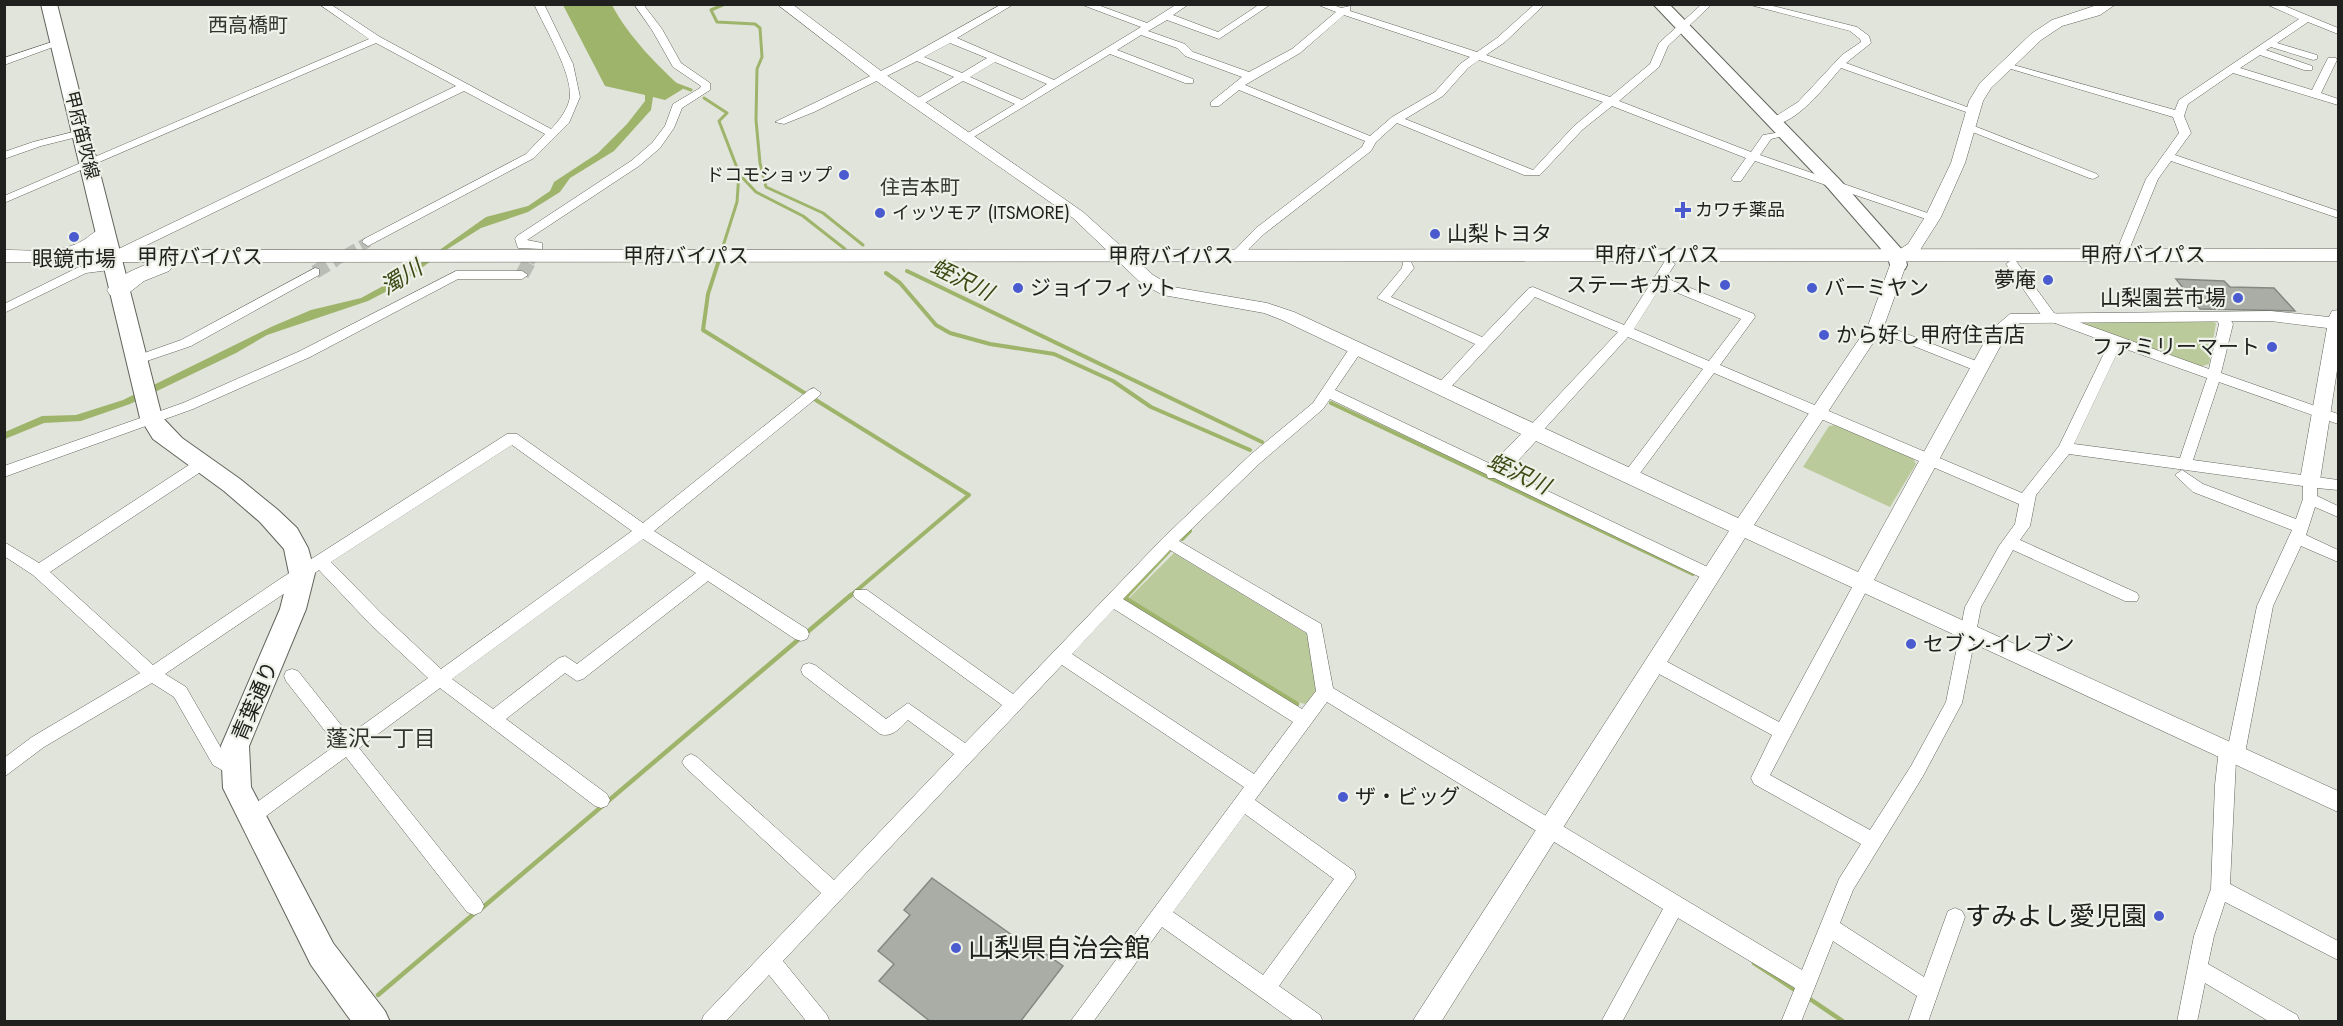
<svg xmlns="http://www.w3.org/2000/svg" width="2343" height="1026" font-family="Jost,'Noto Sans JP',sans-serif">
  <style>
    .green { fill: #bbca9b }
    .water { fill: #9fb46b }
    .lines { fill: none; stroke-linecap: round; stroke-linejoin: round }
    .stream-far2 { stroke: #9fb46b; stroke-width: 3 }
    .stream-far1 { stroke: #9fb46b; stroke-width: 4 }
    .stream { stroke: #9fb46b; stroke-width: 4.5 }
    .building { fill: #aaada5; stroke: #858880; stroke-width: 1.5 }
    .minor-tunnel-far1 { stroke: #babdb5; stroke-width: 11; stroke-dasharray: 11 5; stroke-linecap: butt }
    .minor-tunnel { stroke: #babdb5; stroke-width: 14; stroke-dasharray: 14 7; stroke-linecap: butt }
    .minor-casing { stroke: #61645c; stroke-width: 1 }
    .tertiary-casing { stroke: #61645c; stroke-width: 1 }
    .secondary-casing { stroke: #61645c; stroke-width: 2 }
    .primary-casing { stroke: #61645c; stroke-width: 2 }
    .trunk-casing { stroke: #61645c; stroke-width: 1 }
    .minor { fill: #fff; fill-rule: evenodd }
    .tertiary { fill: #fff; fill-rule: evenodd }
    .secondary { fill: #fff; fill-rule: evenodd }
    .primary { fill: #fff; fill-rule: evenodd }
    .trunk { fill: #fff; fill-rule: evenodd }
    .poi-dot { fill: #495bcf; stroke: #eef1e8; stroke-width: 2 }
    .labels { text-anchor: middle; dominant-baseline: central; stroke-width: 4.5; stroke-linejoin: round; paint-order: stroke }
    .far-street-label { font-size: 18px; fill: #20211e; stroke: #eef1e8 }
    .far-poi-label { font-size: 18px; fill: #20211e; stroke: #eef1e8; text-anchor: start }
    .far-quarter-label { font-size: 20px; fill: #32342e; stroke: #eef1e8 }
    .poi-label { font-size: 21px; fill: #20211e; stroke: #eef1e8; text-anchor: start }
    .street-label { font-size: 21px; fill: #20211e; stroke: #eef1e8 }
    .water-label { font-size: 22px; font-style: italic; fill: #3c4913; stroke: #eef1e8 }
    .neighbourhood-label { font-size: 22px; fill: #32342e; stroke: #eef1e8 }
    .near-poi-label { font-size: 26px; fill: #20211e; stroke: #eef1e8; text-anchor: end }
  </style>
  <rect width="100%" height="100%" fill="#e1e4db"/>
  <!-- green -->
  <path class="green" d="M2075,321H2210L2216,323L2209,364L2199,367Z
    M1836,425L1913,458L1916,464L1890,507L1803,467L1829,426Z
    M1174,553L1309,635L1316,695L1305,704L1294,701L1129,598Z"/>
  <!-- water -->
  <path class="water" d="M563,5H612C628,36 657,65 683,89L665,100L653,97L651,110L614,151L570,178L560,192L528,212L481,228L446,250L397,286L368,301L267,335L236,353L130,404L81,421L44,423L5,439V432L42,416L76,415L123,400L271,327L311,310L361,298L407,273L486,217L528,206L550,191L554,182L598,153L627,124L645,101V95L605,86Z"/>
  <g class="lines">
    <!-- stream-far2 -->
    <path class="stream-far2" d="M725,4L711,10L717,22L755,24L760,28L762,57L757,69L756,120L760,163L766,187L823,213L863,245
      M675,84L691,90
      M704,98L727,113L719,121L739,173L737,202L718,262
      M739,174L756,192L803,216L845,249"/>
    <!-- stream-far1 -->
    <path class="stream-far1" d="M719,260L708,294L703,330L969,495L849,597
      M907,271L1262,442
      M886,273L900,283L936,325L950,333L990,344L1054,354L1113,381L1151,407L1250,450
      M1331,403L1693,574
      M1182,539L1190,531
      M1126,597L1170,550"/>
    <!-- stream -->
    <path class="stream" d="M1127,595L1125,598L1297,704
      M482,908L851,595
      M1754,963L1798,992
      M378,995L476,912
      M1807,997L1844,1022"/>
  </g>
  <!-- building -->
  <path class="building" d="M2176,279L2224,281L2230,287L2274,288L2295,311L2200,309Z
    M932,878L1033,950L1036,947L1063,966L1020,1022H931L879,981L894,964L878,951L910,915L904,910Z"/>
  <g class="lines">
    <!-- minor-tunnel-far1 -->
    <path class="minor-tunnel-far1" d="M333,262L368,242
      M529,262L538,246"/>
    <!-- minor-tunnel -->
    <path class="minor-tunnel" d="M315,272L335,260
      M522,275L530,260"/>
    <!-- minor casing -->
    <g class="minor-casing">
      <path id="minor" d="M319,4H330L380,37L551,129C559,121 569,108 570,96C571,71 545,28 534,4H544L573,64L580,97L569,123L534,158L368,246L362,242L364,239L526,154L545,134L464,91L116,260H108V254L456,86L376,43L4,203V196L369,39Z
        M634,4H643L662,29L681,63L710,83V90L682,108L674,128L660,148L639,166L527,240L542,243V249L518,248L515,239L517,236L631,161L652,143L665,126L673,104L700,88L701,86L673,67L652,30Z
        M1002,4H1014L957,38L1054,80L1141,27L1080,4H1095L1147,23L1177,4H1189L1173,15L1218,32L1260,4H1271L1219,39L1167,20L1148,31L1185,44L1193,52L1249,72L1292,49L1336,12L1316,4H1331L1341,8L1350,6V11L1477,52L1497,38L1535,4H1545L1505,42L1486,55L1610,97L1650,64L1659,43L1702,4H1712L1668,46L1659,67L1619,101L1751,152L1763,135L1787,131V135L1771,139L1760,155L1939,217L1933,221L1929,220L1755,161L1741,181H1733L1731,179L1746,158L1612,106L1582,130L1540,175H1524L1397,123L1376,142L1371,151L1264,234L1239,259L1235,260L1229,256L1256,228L1362,147L1365,141L1239,90L1219,106H1211V102L1242,77L1185,56L1177,48L1141,35L1117,50L1193,79V83H1185L1110,54L967,141L963,140V136L1015,104L963,81L921,105H913V101L954,77L917,61L814,112L784,124L775,122L893,65ZM1344,15L1470,57L1460,64L1435,92L1392,117L1370,136L1245,85L1300,53ZM950,43L987,58L962,73L924,57ZM1479,60L1603,102L1574,126L1533,170L1405,119L1443,96L1468,68ZM995,62L1047,84L1022,100L970,77Z
        M1747,4H1765L1857,27L1869,36L1871,43L1846,63L1978,111L1969,113L1841,68C1827,84 1794,128 1770,124V120L1798,102L1842,55L1861,42L1860,39L1850,31Z
        M2266,4H2280L2338,28V34L2308,22L2277,43L2317,55V59L2313,60L2271,47L2266,50L2312,66V70H2304L2260,55L2240,68L2312,90L2328,58H2336L2337,60L2321,93L2338,99V105L2233,73L2188,104L2184,116L2191,133L2175,155L2338,211V218L2171,161L2158,179L2131,245L2130,249L2135,255L2129,259L2125,258L2118,249L2119,245L2146,179L2179,133L2173,117L2001,66L2010,64L2175,110L2179,100L2299,19Z
        M55,41L64,43L4,65V58Z
        M1969,124L2097,174L2099,176L2093,179L2089,178L1965,129V125Z
        M81,130L85,131V135L41,146L4,159V152L33,142Z
        M1669,260L1675,264L1666,278L1754,314L1755,317L1720,365L2022,493L2059,446L2109,343L2044,319L2006,264L2012,260L2016,261L2054,313L2209,369L2219,324L2215,316L2221,312L2226,313L2233,324L2221,373L2338,414V424L2219,382L2193,460L2338,480V490L2317,488V496L2338,506V517L2315,507L2306,535L2338,550V562L2301,546L2273,606L2245,753L2242,758L2236,760L2230,884L2338,941V960L2225,902L2214,936L2208,964L2297,1015L2300,1022H2270L2205,983L2197,1022H2177L2194,936L2211,889L2215,785L2219,749L2222,744L2229,742L2257,606L2292,530L2193,492L2175,475L2182,470L2203,484L2296,519L2303,499V486L2069,454L2036,495L2030,526L2020,540L2137,593L2139,597L2137,601H2125L2013,550L1981,607L1962,703L1923,776L1853,890L1840,923L1924,977L1948,911L1955,908L1962,911L1965,917L1928,1022H1908L1917,996L1833,941L1801,1022H1781L1795,988L1678,918L1622,1022H1601L1663,909L1327,702L1255,800L1354,871L1356,877L1279,986L1320,1015L1323,1022H1295L1162,927L1093,1022H1070L1244,787L1062,665L783,961L827,1015L830,1022H807L769,975L725,1022H701L704,1015L821,893L685,767L682,762L685,757L691,754L697,757L834,880L954,754L908,720C900,728 892,738 880,734L803,675L801,670L803,665L809,663L815,665L886,719L908,703L965,743L1002,705L855,598L853,594L855,590H867L1013,694L1163,538L1250,455L1313,403L1351,346L1356,345L1363,349L1335,390L1716,571L1718,575L1716,579H1704L1330,399L1323,409L1260,463L1179,541L1321,624L1333,688L1802,970L1839,879L1861,844L1754,784L1751,778L1772,735L1648,668L1646,663L1648,658L1654,656L1660,658L1779,722L1856,580H1868L1870,584L1770,775L1870,830L1911,766L1946,702L1965,607L1999,546L2015,524L2019,504L1714,373L1635,480H1625L1623,476L1625,472L1703,369L1628,337L1538,436L1533,437L1526,432L1528,428L1618,332L1535,297L1447,391H1437L1435,388L1437,385L1475,344L1377,298L1402,268L1403,262H1411L1414,268L1391,297L1482,337L1529,288L1533,287L1624,325L1665,261ZM1661,286L1741,319L1709,361L1634,329ZM2120,347L2207,378L2180,458L2074,444ZM1170,550L1307,633L1316,691L1302,709L1123,599ZM1114,609L1293,722L1254,774L1072,654ZM1245,814L1334,879L1263,975L1173,912Z
        M113,262L119,266L117,269L86,273L4,313V304L79,267Z
        M315,268L319,269V275L191,346L138,364L131,360L133,357L181,340Z
        M456,271H522L528,275L522,279H458L310,357L193,409L4,477V466L183,403L300,351Z
        M1876,322L1984,364L1986,367L1984,370H1974L1871,329L1869,326L1871,323Z
        M814,388L821,393L819,396L654,531L807,629L809,634L807,639L801,641L795,639L708,581L583,679L577,681L565,673L506,719L607,794L610,800L607,806L601,808L595,806L440,688L359,748L481,900L484,906L481,912L474,915L467,912L346,757L258,822L252,824L246,822L243,816L246,810L336,745L286,681L284,676L286,671L292,669L298,671L349,735L428,678L370,624L319,570L165,674L186,687L225,755L240,764L243,769L240,774L234,777L213,765L174,697L152,683L44,747L4,777V758L32,737L140,673L33,575L4,556V542L39,563L198,459H208L210,463L208,467L50,572L153,665L280,579L507,434H517L643,523L809,390ZM512,445L632,531L441,669L382,614L331,562ZM643,539L696,573L577,664L565,656L559,658L493,709L452,679Z"/>
    </g>
    <!-- tertiary casing -->
    <g class="tertiary-casing">
      <path id="tertiary" d="M777,4H792L885,74L1083,212L1153,275L1173,287L1267,303L1294,312L1738,518L1868,326L1890,265L1896,261L1889,256L1908,244L1925,217L1951,163L1969,101L1980,83L2031,34L2052,20L2100,4H2116L2100,15L2062,26L2041,40L1991,88L1983,101L1965,163L1941,217L1920,250L1899,260L1906,265L1884,326L1754,525L1858,572L1991,330L2010,314L2271,311L2329,317L2332,311L2338,310V364L2320,480L2317,485H2303L2300,480L2327,328L2271,321L2020,323L2007,334L1874,580L2338,791V812L1745,538L1441,1022H1412L1729,531L1536,441L1502,478H1488L1486,473L1488,468L1521,434L1282,320L1264,313L1163,295L1141,283L1073,218L875,80Z"/>
    </g>
    <!-- secondary casing -->
    <g class="secondary-casing">
      <path id="secondary" d="M1653,4H1669L1840,180L1904,252L1907,265L1905,269H1891L1888,257L1828,188Z"/>
    </g>
    <!-- primary casing -->
    <g class="primary-casing">
      <path id="primary" d="M41,4H57L162,417L182,438L240,479L278,510L297,528L308,548L315,573L306,609L249,746L251,787L333,943L385,1011L390,1022H352L346,1014L311,965L223,788L221,746L280,609L289,573L284,549L260,522L224,491L153,439L140,418Z"/>
    </g>
    <!-- trunk casing -->
    <g class="trunk-casing">
      <path id="trunk" d="M104,228L111,230L114,234L97,250L2338,249V261L170,262L173,266L169,271L144,281L126,295H110L107,290C117,275 136,269 152,262H4V250C29,250 58,254 80,242C89,238 94,230 104,228Z"/>
    </g>
    <!-- minor -->
    <use href="#minor" class="minor"/>
    <!-- tertiary -->
    <use href="#tertiary" class="tertiary"/>
    <!-- secondary -->
    <use href="#secondary" class="secondary"/>
    <!-- primary -->
    <use href="#primary" class="primary"/>
    <!-- trunk -->
    <use href="#trunk" class="trunk"/>
  </g>
  <!-- markers -->
  <g class="poi-dot">
    <circle cx="844" cy="175" r="6"/>
    <path d="M1680 201h6v6h6v6h-6v6h-6v-6h-6v-6h6z"/>
    <circle cx="880" cy="213" r="6"/>
    <circle cx="1435" cy="234" r="6"/>
    <circle cx="74" cy="237" r="6"/>
    <circle cx="2048" cy="280" r="6"/>
    <circle cx="1725" cy="285" r="6"/>
    <circle cx="1018" cy="288" r="6"/>
    <circle cx="1812" cy="288" r="6"/>
    <circle cx="2238" cy="298" r="6"/>
    <circle cx="1824" cy="335" r="6"/>
    <circle cx="2272" cy="347" r="6"/>
    <circle cx="1911" cy="644" r="6"/>
    <circle cx="1343" cy="797" r="6"/>
    <circle cx="2159" cy="916" r="6"/>
    <circle cx="956" cy="948" r="6"/>
  </g>
  <g class="labels">
    <!-- far-street labels -->
    <g class="far-street-label">
      <text transform="translate(82 135) rotate(76)">甲府笛吹線</text>
    </g>
    <!-- far-poi labels -->
    <g class="far-poi-label">
      <text x="832" y="175" text-anchor="end">ドコモショップ</text>
      <text x="1695" y="210">カワチ薬品</text>
      <text x="892" y="213">イッツモア (ITSMORE)</text>
    </g>
    <!-- far-quarter labels -->
    <g class="far-quarter-label">
      <text x="248" y="25">西高橋町</text>
      <text x="920" y="187">住吉本町</text>
    </g>
    <!-- poi labels -->
    <g class="poi-label">
      <text x="1447" y="234">山梨トヨタ</text>
      <text x="74" y="259" text-anchor="middle">眼鏡市場</text>
      <text x="2036" y="280" text-anchor="end">夢庵</text>
      <text x="1713" y="285" text-anchor="end">ステーキガスト</text>
      <text x="1030" y="288">ジョイフィット</text>
      <text x="1824" y="288">バーミヤン</text>
      <text x="2226" y="298" text-anchor="end">山梨園芸市場</text>
      <text x="1836" y="335">から好し甲府住吉店</text>
      <text x="2260" y="347" text-anchor="end">ファミリーマート</text>
      <text x="1923" y="644">セブン-イレブン</text>
      <text x="1355" y="797">ザ・ビッグ</text>
    </g>
    <!-- street labels -->
    <g class="street-label">
      <text x="1657" y="255">甲府バイパス</text>
      <text x="2143" y="255">甲府バイパス</text>
      <text x="686" y="256">甲府バイパス</text>
      <text x="1171" y="256">甲府バイパス</text>
      <text x="200" y="257">甲府バイパス</text>
      <text transform="translate(255 701) rotate(-67)">青葉通り</text>
    </g>
    <!-- water labels -->
    <g class="water-label">
      <text transform="translate(401 277) rotate(-32)">濁川</text>
      <text transform="translate(962 279) rotate(26)">蛭沢川</text>
      <text transform="translate(1519 473) rotate(25)">蛭沢川</text>
    </g>
    <!-- neighbourhood labels -->
    <g class="neighbourhood-label">
      <text x="381" y="738">蓬沢一丁目</text>
    </g>
    <!-- near-poi labels -->
    <g class="near-poi-label">
      <text x="2147" y="916">すみよし愛児園</text>
      <text x="968" y="948" text-anchor="start">山梨県自治会館</text>
    </g>
  </g>
  <!-- border -->
  <rect width="2343" height="1026" fill="none" stroke="#20211e" stroke-width="12"/>
</svg>
